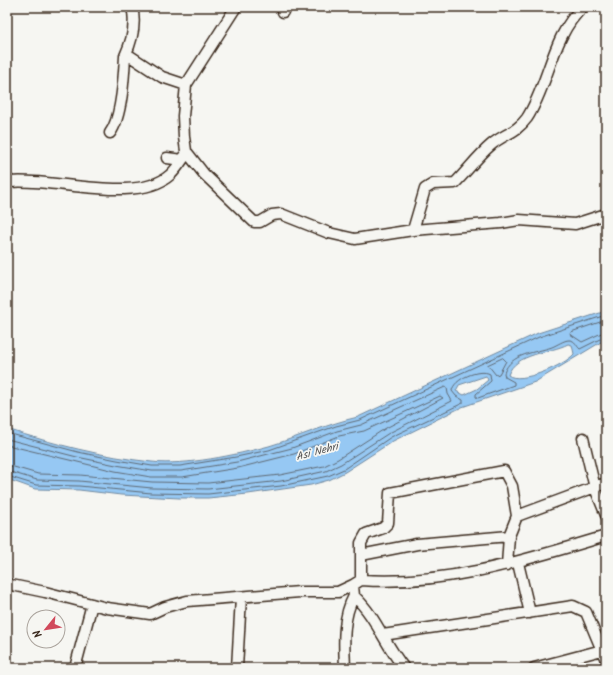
<svg xmlns="http://www.w3.org/2000/svg" width="613" height="675" font-family="Kalam,sans-serif">
  <style>
    .water { fill: #96c8f3; stroke: #72899e; fill-rule: evenodd }
    .lines { fill: none; stroke-linecap: round; stroke-linejoin: round }
    .shore { stroke: #5f6973; stroke-width: 1 }
    .minor-casing { stroke: #3b2a1e; stroke-width: 13 }
    .minor { stroke: #f6f6f2; stroke-width: 10 }
    .labels { text-anchor: middle; dominant-baseline: central; stroke-width: 3.5; stroke-linejoin: round; paint-order: stroke }
    .water-label { font-size: 11px; font-style: italic; fill: #525253; stroke: #f6f6f2 }
  </style>
  <rect width="100%" height="100%" fill="#f6f6f2"/>
  <filter id="ink" filterUnits="userSpaceOnUse"><feTurbulence type="fractalNoise" baseFrequency=".025" numOctaves="2"/><feDisplacementMap in="SourceGraphic" scale="8" xChannelSelector="R" yChannelSelector="G"/><feConvolveMatrix kernelMatrix="1 2 1 2 8 2 1 2 1" color-interpolation-filters="sRGB"/></filter>
  <g filter="url(#ink)">
    <!-- water -->
    <path class="water" d="M606,311V339L535,382L462,407L393,441L345,472L329,480L311,485L248,494L208,498H179L121,495L79,490L35,489L7,479V429C53,444 104,457 152,462C185,466 236,455 269,446C299,437 327,424 358,417L538,333ZM568,344L572,345L574,354C565,365 520,385 508,375C515,353 551,353 568,344ZM486,376L488,380L477,389L464,395L456,391L459,385Z"/>
    <g class="lines">
      <!-- shore -->
      <path class="shore" d="M606,320L571,332L570,334L582,342L606,331
        M503,358L506,361L499,374L496,375L488,365Z
        M7,433L78,452L117,460L152,466H180L236,457L269,450L336,426L360,420L539,337L606,315
        M7,439L77,457L116,465L152,471H181L237,462L292,448L337,431L361,425L445,387L447,388L448,394L452,401L389,433L341,464L326,471L281,481L208,489L152,488L79,481L37,480L7,471
        M7,445L115,471L151,477H182L238,468L294,454L339,436L364,431L440,396L443,398L386,428L338,459L324,466L280,475L208,483L152,482L80,475L38,474L7,465
        M7,476L36,485L79,486L151,493L208,494L281,486L328,476L344,469L391,437L463,403V400L456,396L452,391C453,379 480,368 490,374L491,381L476,394V397L478,398L514,385V382L505,377L504,373C511,353 535,353 552,347C557,345 564,340 569,340C576,340 576,346 580,349L606,336"/>
      <!-- minor casing -->
      <g class="minor-casing">
        <path id="minor" d="M132,7C136,23 132,41 125,56H130L162,77L186,85
          M236,7L186,85L183,116L184,137L186,151L204,174L254,222H260L272,215L281,214L329,233L355,239L413,230L501,223L519,220L575,224L606,214
          M283,7V12
          M110,133C122,117 124,76 125,56
          M167,158L182,160
          M7,178L10,182C51,177 137,205 170,175C177,169 182,160 187,153
          M413,230L425,189L433,184L455,183C467,171 478,156 491,145C504,134 516,133 527,118C549,84 552,35 583,7
          M583,438L595,488L606,515
          M517,516L606,483
          M361,555L417,544L509,536
          M518,563L530,613
          M361,580C446,586 526,560 606,536
          M7,584L45,592L107,608L150,614L165,607L187,601L300,592H338L353,585
          M383,635L573,606L586,612L606,660
          M75,668L92,604
          M237,668L241,597
          M345,668C344,644 342,618 354,596
          M404,668C385,645 376,616 354,596L353,585L361,580V543L366,534L383,528L388,523L390,493L504,471L512,486L517,516L509,536L507,565
          M534,668L606,649"/>
      </g>
      <!-- minor -->
      <use href="#minor" class="minor"/>
    </g>
  </g>
  <g class="labels">
    <!-- water labels -->
    <g class="water-label">
      <text transform="translate(317 452) rotate(-15)">Asi Nehri</text>
    </g>
  </g>
  <!-- margin -->
  <rect width="613" height="675" fill="none" stroke="#f6f6f2" stroke-width="24"/>
  <rect x="12" y="12" width="589" height="651" fill="none" stroke="#3b2a1e" stroke-width="1.5" filter="url(#ink)"/>
  <!-- north arrow -->
  <g transform="translate(46 629) rotate(240)"><circle r="19" fill="#f6f6f2" stroke="#aba49d"/>
  <path d="M0-3L7 15L0 10L-7 15Z" fill="#d1495b"/>
  <text y="-6" font-size="11" font-weight="bold" text-anchor="middle" fill="#3b2a1e">N</text>
  </g>
</svg>
